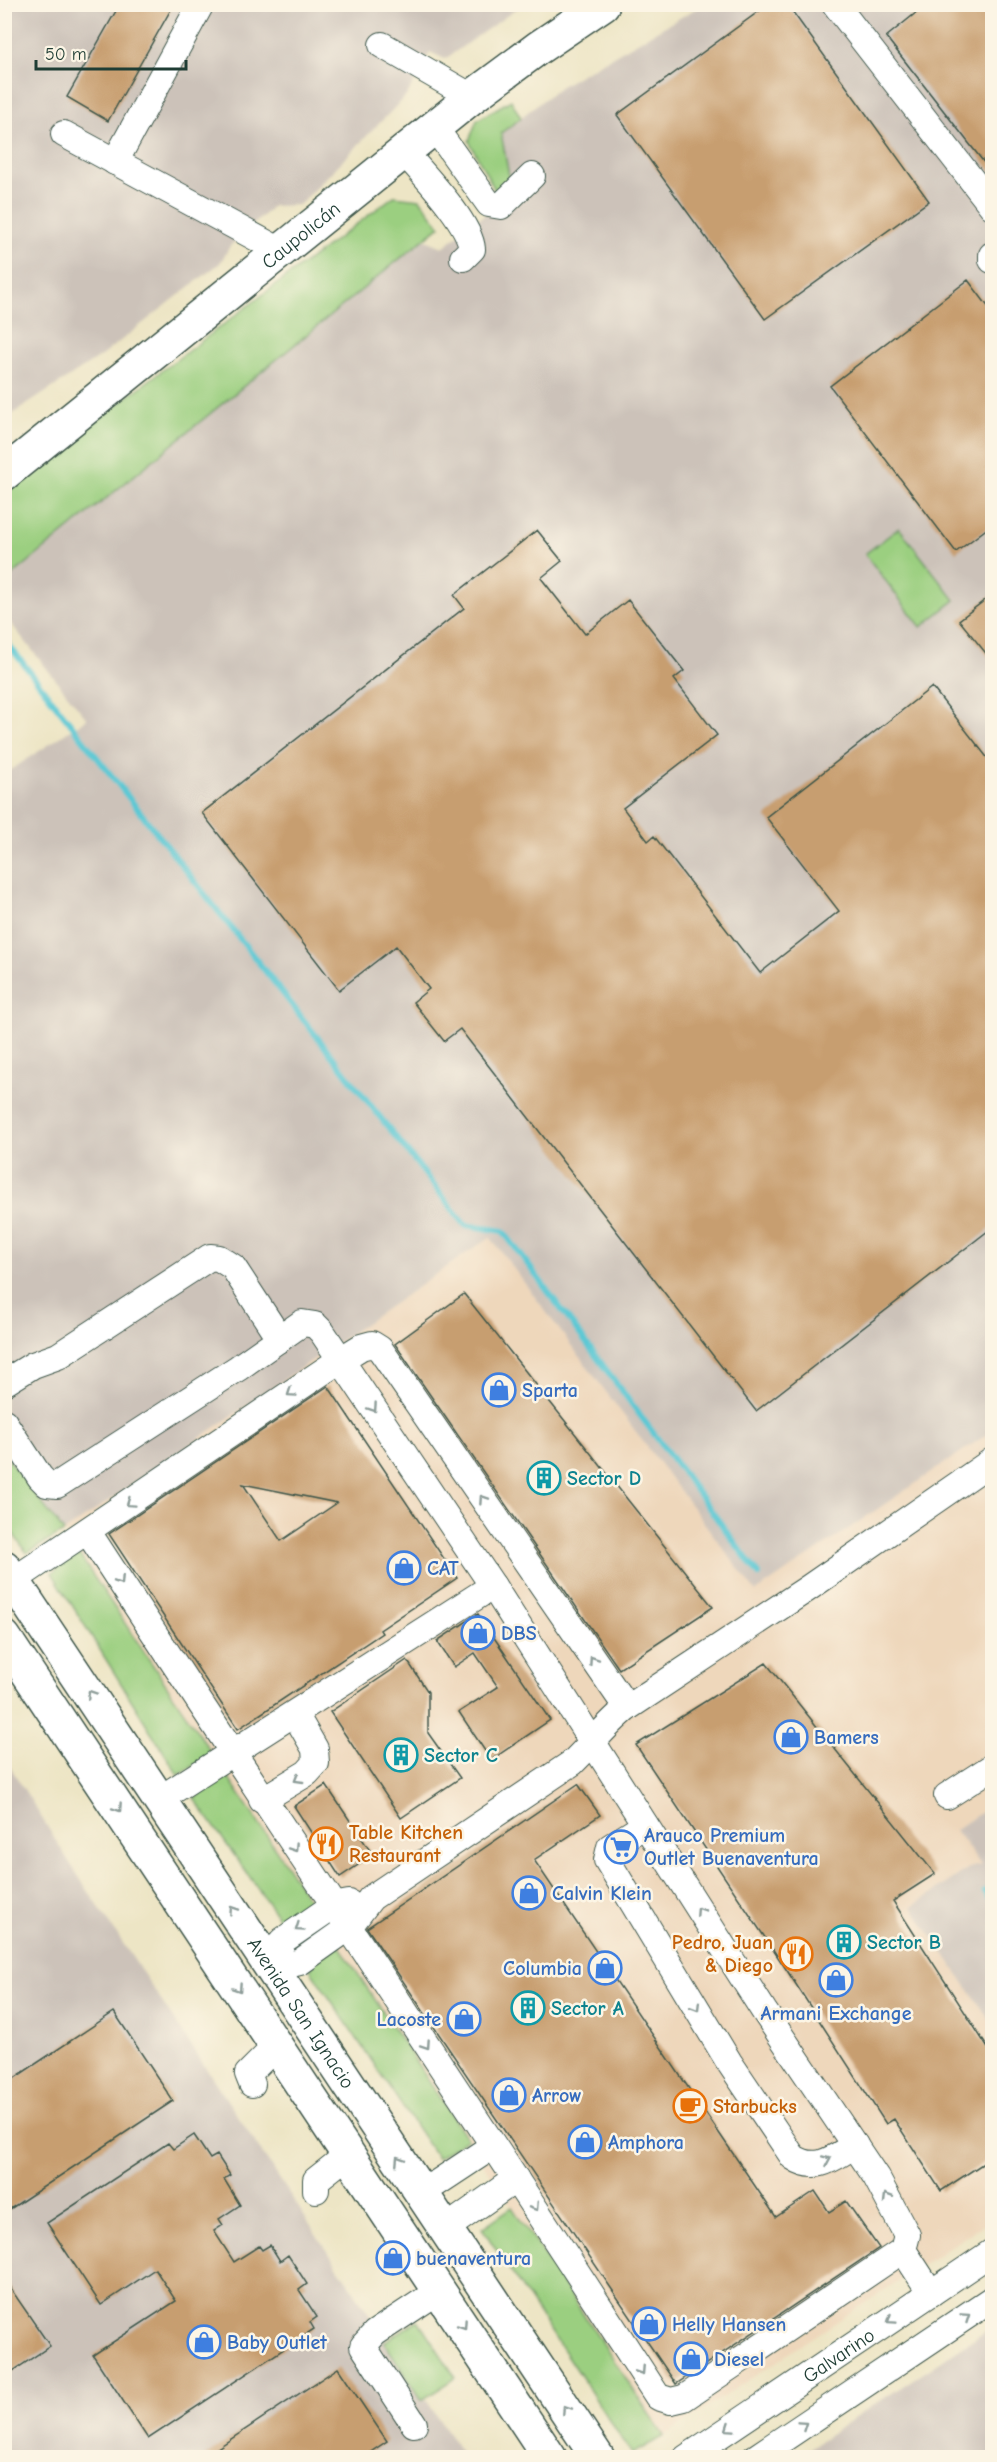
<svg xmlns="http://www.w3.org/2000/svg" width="997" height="2462" font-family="'Comic Neue',sans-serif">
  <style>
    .built { fill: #eed7bb }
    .industrial { fill: #ccc2b9 }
    .green { fill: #9bcf80; stroke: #5d865a; stroke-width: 1.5 }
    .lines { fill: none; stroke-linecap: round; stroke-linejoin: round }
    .stream { stroke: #5cc8d4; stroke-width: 6 }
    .building { fill: #c79e6f; fill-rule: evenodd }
    .minor-casing { stroke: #3e564a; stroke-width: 28 }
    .major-casing { stroke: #3e564a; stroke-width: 36 }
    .minor { stroke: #fff; stroke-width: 26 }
    .major { stroke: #fff; stroke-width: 33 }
    .oneway { stroke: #8f9e9a }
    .labels { text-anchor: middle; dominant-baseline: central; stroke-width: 5; stroke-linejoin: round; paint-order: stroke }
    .street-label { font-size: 20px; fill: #1f3d34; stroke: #fcf5e5 }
    .shop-label { font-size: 20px; font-weight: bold; fill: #366cbe; stroke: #fcf5e5; text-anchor: start }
    .culture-label { font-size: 20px; font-weight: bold; fill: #0d838f; stroke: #fcf5e5; text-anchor: start }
    .food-label { font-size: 20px; font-weight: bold; fill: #c56008; stroke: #fcf5e5; text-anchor: start }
  </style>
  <rect width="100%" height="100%" fill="#fcf5e5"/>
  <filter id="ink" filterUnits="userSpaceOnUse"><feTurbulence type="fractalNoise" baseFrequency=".0167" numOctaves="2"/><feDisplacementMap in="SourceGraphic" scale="12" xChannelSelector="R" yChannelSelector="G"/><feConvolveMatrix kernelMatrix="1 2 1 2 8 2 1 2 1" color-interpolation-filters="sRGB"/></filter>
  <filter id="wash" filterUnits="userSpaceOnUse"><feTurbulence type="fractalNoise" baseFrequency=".008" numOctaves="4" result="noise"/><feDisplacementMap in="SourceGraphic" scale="24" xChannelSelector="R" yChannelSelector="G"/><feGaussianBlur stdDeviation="1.35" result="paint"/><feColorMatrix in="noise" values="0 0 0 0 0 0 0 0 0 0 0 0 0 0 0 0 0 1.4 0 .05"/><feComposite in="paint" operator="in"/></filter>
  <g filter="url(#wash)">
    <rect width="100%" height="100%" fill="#ede5c5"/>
    <!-- built -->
    <path class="built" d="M490,1237L756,1591L992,1430V1805L955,1830L982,1865L913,1908L992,2023V2219L664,2436L64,1532Z"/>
    <!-- industrial -->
    <path class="industrial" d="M5,5H522L445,59L430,52L407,95L299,205L273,206L230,246L220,263L101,356L5,419Z
      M702,5H992V1431L756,1592L490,1237L64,1532L5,1455V774L87,719L5,616V544L387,224L443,247L512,193L501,133L561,86Z
      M4,1757L71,1865L464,2457H5Z
      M992,1805V2023L912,1907L969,1868L981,1865L955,1830Z
      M992,2327V2457H797L856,2417Z"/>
    <!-- green -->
    <path class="green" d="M511,100L521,118L501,133L510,181L497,194L469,141L477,120Z
      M394,196L420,199L440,226L5,581V498L18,479Z
      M899,528L955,600L921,627L865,554Z
      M5,1455L64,1532L27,1553L5,1523Z
      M78,1553L213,1755L178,1775L52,1573Z
      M227,1775L309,1900L282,1923L194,1798Z
      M333,1936L467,2139L437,2158L310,1969Z
      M512,2207L664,2436L632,2454L482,2228Z
      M418,2320L456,2378L422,2400L384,2342Z"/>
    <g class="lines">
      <!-- stream -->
      <path class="stream" d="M4,639L465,1225L503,1231L759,1575
        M985,1891L992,1901"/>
    </g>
    <g id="blocks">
      <!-- building -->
      <path class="building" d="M120,4H174L108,121L67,97Z
        M769,4H787L929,201L765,319L617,115Z
        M927,4H993V174L886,37Z
        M968,280L993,313V524L956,552L830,386Z
        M537,530L562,561L541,578L585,634L628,600L684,671L674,679L717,735L623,808L648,841L654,836L760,973L839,911L766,817L932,687L993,765V1227L756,1411L460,1029L444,1041L413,1002L429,989L396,946L339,990L202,813L464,608L454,595Z
        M993,594V662L959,620Z
        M464,1294L713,1607L619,1669L395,1344Z
        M328,1386L457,1578L380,1630L382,1633L238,1729L109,1534ZM243,1484L337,1503L281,1541Z
        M478,1614L550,1720L491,1760L459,1712L498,1687L475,1653L454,1667L437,1641Z
        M407,1660L428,1692V1733L460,1778L401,1818L330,1712Z
        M766,1663L935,1874L893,1901L993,2056V2157L941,2191L894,2119L886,2124L788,1972L636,1745Z
        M578,1784L600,1815L534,1860L776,2217L815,2191L829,2212L846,2201L879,2248L676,2384L367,1928Z
        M326,1785L373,1855L340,1877L294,1806Z
        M114,2012L173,2101L4,2213V2085Z
        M194,2135L210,2159L217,2155L230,2175L224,2179L240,2205L219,2219L223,2225L214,2231L234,2262L259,2246L262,2250L270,2245L280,2261L288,2255L307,2284L299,2290L317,2317L310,2322L314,2329L148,2439L93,2355L176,2301L155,2269L101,2305L47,2223L168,2143L173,2149Z
        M4,2279L50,2346L4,2377Z
        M338,2368L387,2441L363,2457H204Z"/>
    </g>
  </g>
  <g filter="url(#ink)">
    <use href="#blocks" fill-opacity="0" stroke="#3e564a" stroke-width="1.5"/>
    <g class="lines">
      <!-- minor casing -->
      <g class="minor-casing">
        <g id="minor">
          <path d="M835,4L992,206"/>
          <path d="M382,45L472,97"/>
          <path d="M435,128L489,204L501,206L532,176"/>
          <path d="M64,134L279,250"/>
          <path d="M404,152C422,173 470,222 472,249L463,258"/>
          <path d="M115,162L201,4"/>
          <path d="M992,255V260"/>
          <path d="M4,1383L33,1365L58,1356L210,1257L219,1258L233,1267L280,1339"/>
          <path d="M4,1422L40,1477L47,1484L57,1485L238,1368L302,1323L315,1325L322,1332L493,1586L764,2011L876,2177L907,2235L903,2250L684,2398L671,2401L658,2397C471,2107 276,1821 88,1532"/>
          <path d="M14,1580L340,1360L361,1347L372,1344L380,1349L627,1708"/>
          <path d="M947,1796L992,1767"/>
          <path d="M160,1799L493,1586"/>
          <path d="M262,1800L307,1773L316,1763L315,1749L295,1714"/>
          <path d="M645,1825L610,1847L607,1860L729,2062L793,2157C817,2173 833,2158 855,2145"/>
          <path d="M270,1964L288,1965L300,1962L348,1928L371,1898L572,1763C591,1745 606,1725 627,1708L807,1589L992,1461"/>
          <path d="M270,1964L279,1951L282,1941L333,1906L349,1903"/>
          <path d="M252,2084L248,2074L276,2046"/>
          <path d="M316,2190V2180L349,2154"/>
          <path d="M420,2191L437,2183L493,2146"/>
          <path d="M445,2229L516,2179"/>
          <path d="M903,2250L931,2293"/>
          <path d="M414,2424L363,2346L375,2333L440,2290"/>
          <path id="s1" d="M686,2458L992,2252"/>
          <path d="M755,2458L992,2299"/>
        </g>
      </g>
      <!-- major casing -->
      <g class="major-casing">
        <g id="major">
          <path id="s2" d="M4,474L472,97L538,48L603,4"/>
          <path id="s3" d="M4,1567L598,2458"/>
          <path d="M4,1637L550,2458"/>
        </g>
      </g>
      <!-- minor -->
      <use href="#minor" class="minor"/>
      <!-- major -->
      <use href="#major" class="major"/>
    </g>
    <!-- one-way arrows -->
    <defs><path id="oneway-chevron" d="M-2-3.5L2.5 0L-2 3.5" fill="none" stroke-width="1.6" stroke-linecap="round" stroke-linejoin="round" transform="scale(1.5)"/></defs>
    <g class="oneway">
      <use href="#oneway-chevron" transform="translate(291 1393) rotate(146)"/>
      <use href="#oneway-chevron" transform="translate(373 1408) rotate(56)"/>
      <use href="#oneway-chevron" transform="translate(483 1499) rotate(-124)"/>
      <use href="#oneway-chevron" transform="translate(130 1503) rotate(145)"/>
      <use href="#oneway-chevron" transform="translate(120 1581) rotate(57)"/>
      <use href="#oneway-chevron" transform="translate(593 1660) rotate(-124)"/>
      <use href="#oneway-chevron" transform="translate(91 1694) rotate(-123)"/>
      <use href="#oneway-chevron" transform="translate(298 1779) rotate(149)"/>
      <use href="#oneway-chevron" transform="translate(118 1808) rotate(56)"/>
      <use href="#oneway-chevron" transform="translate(294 1848) rotate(56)"/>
      <use href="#oneway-chevron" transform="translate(233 1910) rotate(-124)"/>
      <use href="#oneway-chevron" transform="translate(700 1911) rotate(-123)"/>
      <use href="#oneway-chevron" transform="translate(299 1928) rotate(145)"/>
      <use href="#oneway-chevron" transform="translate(238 1988) rotate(56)"/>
      <use href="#oneway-chevron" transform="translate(696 2007) rotate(59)"/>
      <use href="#oneway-chevron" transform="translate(426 2045) rotate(56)"/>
      <use href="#oneway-chevron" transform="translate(399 2160) rotate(-123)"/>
      <use href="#oneway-chevron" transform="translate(827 2160) rotate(-24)"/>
      <use href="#oneway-chevron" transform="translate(887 2197) rotate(-121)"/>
      <use href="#oneway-chevron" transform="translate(535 2207) rotate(57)"/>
      <use href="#oneway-chevron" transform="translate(966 2317) rotate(-34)"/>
      <use href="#oneway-chevron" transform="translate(891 2320) rotate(146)"/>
      <use href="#oneway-chevron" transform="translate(463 2325) rotate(56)"/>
      <use href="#oneway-chevron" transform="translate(641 2371) rotate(57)"/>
      <use href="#oneway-chevron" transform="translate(566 2409) rotate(-124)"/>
      <use href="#oneway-chevron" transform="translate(803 2425) rotate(-34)"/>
      <use href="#oneway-chevron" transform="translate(729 2428) rotate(146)"/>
    </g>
  </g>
  <!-- icons -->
  <defs>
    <g id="shop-ring" transform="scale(1.725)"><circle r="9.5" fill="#fcf5e5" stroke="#3f7fe0" stroke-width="1.5"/><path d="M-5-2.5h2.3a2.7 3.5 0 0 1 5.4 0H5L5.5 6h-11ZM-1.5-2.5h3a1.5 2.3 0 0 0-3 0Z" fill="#3f7fe0"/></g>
    <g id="building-ring" transform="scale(1.725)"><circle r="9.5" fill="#fcf5e5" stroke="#0f9aa8" stroke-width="1.5"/><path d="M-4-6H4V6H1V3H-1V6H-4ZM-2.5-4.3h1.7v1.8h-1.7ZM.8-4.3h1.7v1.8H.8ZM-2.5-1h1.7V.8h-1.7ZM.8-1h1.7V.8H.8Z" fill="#0f9aa8"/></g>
    <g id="restaurant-ring" transform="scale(1.725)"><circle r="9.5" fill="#fcf5e5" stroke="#e8710a" stroke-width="1.5"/><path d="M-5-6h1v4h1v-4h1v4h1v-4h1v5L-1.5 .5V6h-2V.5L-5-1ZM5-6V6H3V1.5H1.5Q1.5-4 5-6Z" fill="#e8710a"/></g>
    <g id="supermarket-ring" transform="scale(1.725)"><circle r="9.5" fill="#fcf5e5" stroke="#3f7fe0" stroke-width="1.5"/><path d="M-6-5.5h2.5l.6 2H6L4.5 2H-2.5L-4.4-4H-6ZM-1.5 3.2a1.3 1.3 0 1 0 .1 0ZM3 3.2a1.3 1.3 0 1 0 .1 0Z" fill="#3f7fe0"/></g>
    <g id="cafe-ring" transform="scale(1.725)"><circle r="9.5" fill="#fcf5e5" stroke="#e8710a" stroke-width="1.5"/><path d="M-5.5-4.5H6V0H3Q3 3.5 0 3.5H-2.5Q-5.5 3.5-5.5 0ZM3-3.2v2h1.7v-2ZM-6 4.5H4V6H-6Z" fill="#e8710a"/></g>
  </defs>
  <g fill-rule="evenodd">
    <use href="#shop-ring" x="499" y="1390"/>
    <use href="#building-ring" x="544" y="1478"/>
    <use href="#shop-ring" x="404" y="1568"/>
    <use href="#shop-ring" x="478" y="1633"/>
    <use href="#shop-ring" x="791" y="1737"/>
    <use href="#building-ring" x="401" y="1755"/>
    <use href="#restaurant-ring" x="326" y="1844"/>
    <use href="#supermarket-ring" x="621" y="1847"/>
    <use href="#shop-ring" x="529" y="1893"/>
    <use href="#building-ring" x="844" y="1942"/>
    <use href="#restaurant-ring" x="796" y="1954"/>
    <use href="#shop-ring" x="605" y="1968"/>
    <use href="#shop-ring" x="836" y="1980"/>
    <use href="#building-ring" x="528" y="2008"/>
    <use href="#shop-ring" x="464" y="2019"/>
    <use href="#shop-ring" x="509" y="2095"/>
    <use href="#cafe-ring" x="690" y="2106"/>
    <use href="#shop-ring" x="585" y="2142"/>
    <use href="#shop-ring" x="393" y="2258"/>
    <use href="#shop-ring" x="649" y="2324"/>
    <use href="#shop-ring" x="204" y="2342"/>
    <use href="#shop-ring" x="691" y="2359"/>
  </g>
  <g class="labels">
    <!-- street labels -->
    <g class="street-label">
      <text stroke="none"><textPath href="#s2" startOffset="381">Caupolicán</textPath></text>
      <text stroke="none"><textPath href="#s3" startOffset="536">Avenida San Ignacio</textPath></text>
      <text stroke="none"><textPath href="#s1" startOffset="184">Galvarino</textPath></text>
    </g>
    <!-- shop labels -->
    <g class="shop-label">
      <text x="522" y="1390">Sparta</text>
      <text x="427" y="1568">CAT</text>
      <text x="501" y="1633">DBS</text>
      <text x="814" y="1737">Bamers</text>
      <text x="644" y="1835">Arauco Premium<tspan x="644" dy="23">Outlet Buenaventura</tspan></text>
      <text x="552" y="1893">Calvin Klein</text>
      <text x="582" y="1968" text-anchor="end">Columbia</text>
      <text x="836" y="2013" text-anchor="middle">Armani Exchange</text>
      <text x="441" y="2019" text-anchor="end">Lacoste</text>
      <text x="532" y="2095">Arrow</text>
      <text x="608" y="2142">Amphora</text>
      <text x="416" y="2258">buenaventura</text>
      <text x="672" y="2324">Helly Hansen</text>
      <text x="227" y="2342">Baby Outlet</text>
      <text x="714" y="2359">Diesel</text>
    </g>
    <!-- culture labels -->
    <g class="culture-label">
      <text x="567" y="1478">Sector D</text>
      <text x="424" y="1755">Sector C</text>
      <text x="867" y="1942">Sector B</text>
      <text x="551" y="2008">Sector A</text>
    </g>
    <!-- food labels -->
    <g class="food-label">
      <text x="349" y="1832">Table Kitchen<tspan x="349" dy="23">Restaurant</tspan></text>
      <text x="773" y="1942" text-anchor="end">Pedro, Juan<tspan x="773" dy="23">&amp; Diego</tspan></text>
      <text x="713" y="2106">Starbucks</text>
    </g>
  </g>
  <!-- margin -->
  <rect width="997" height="2462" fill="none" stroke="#fcf5e5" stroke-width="24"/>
  <!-- scale -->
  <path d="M36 60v9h150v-9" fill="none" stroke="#1f3d34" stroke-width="3"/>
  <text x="45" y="60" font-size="18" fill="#1f3d34" stroke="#fcf5e5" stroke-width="4.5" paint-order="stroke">50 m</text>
</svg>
